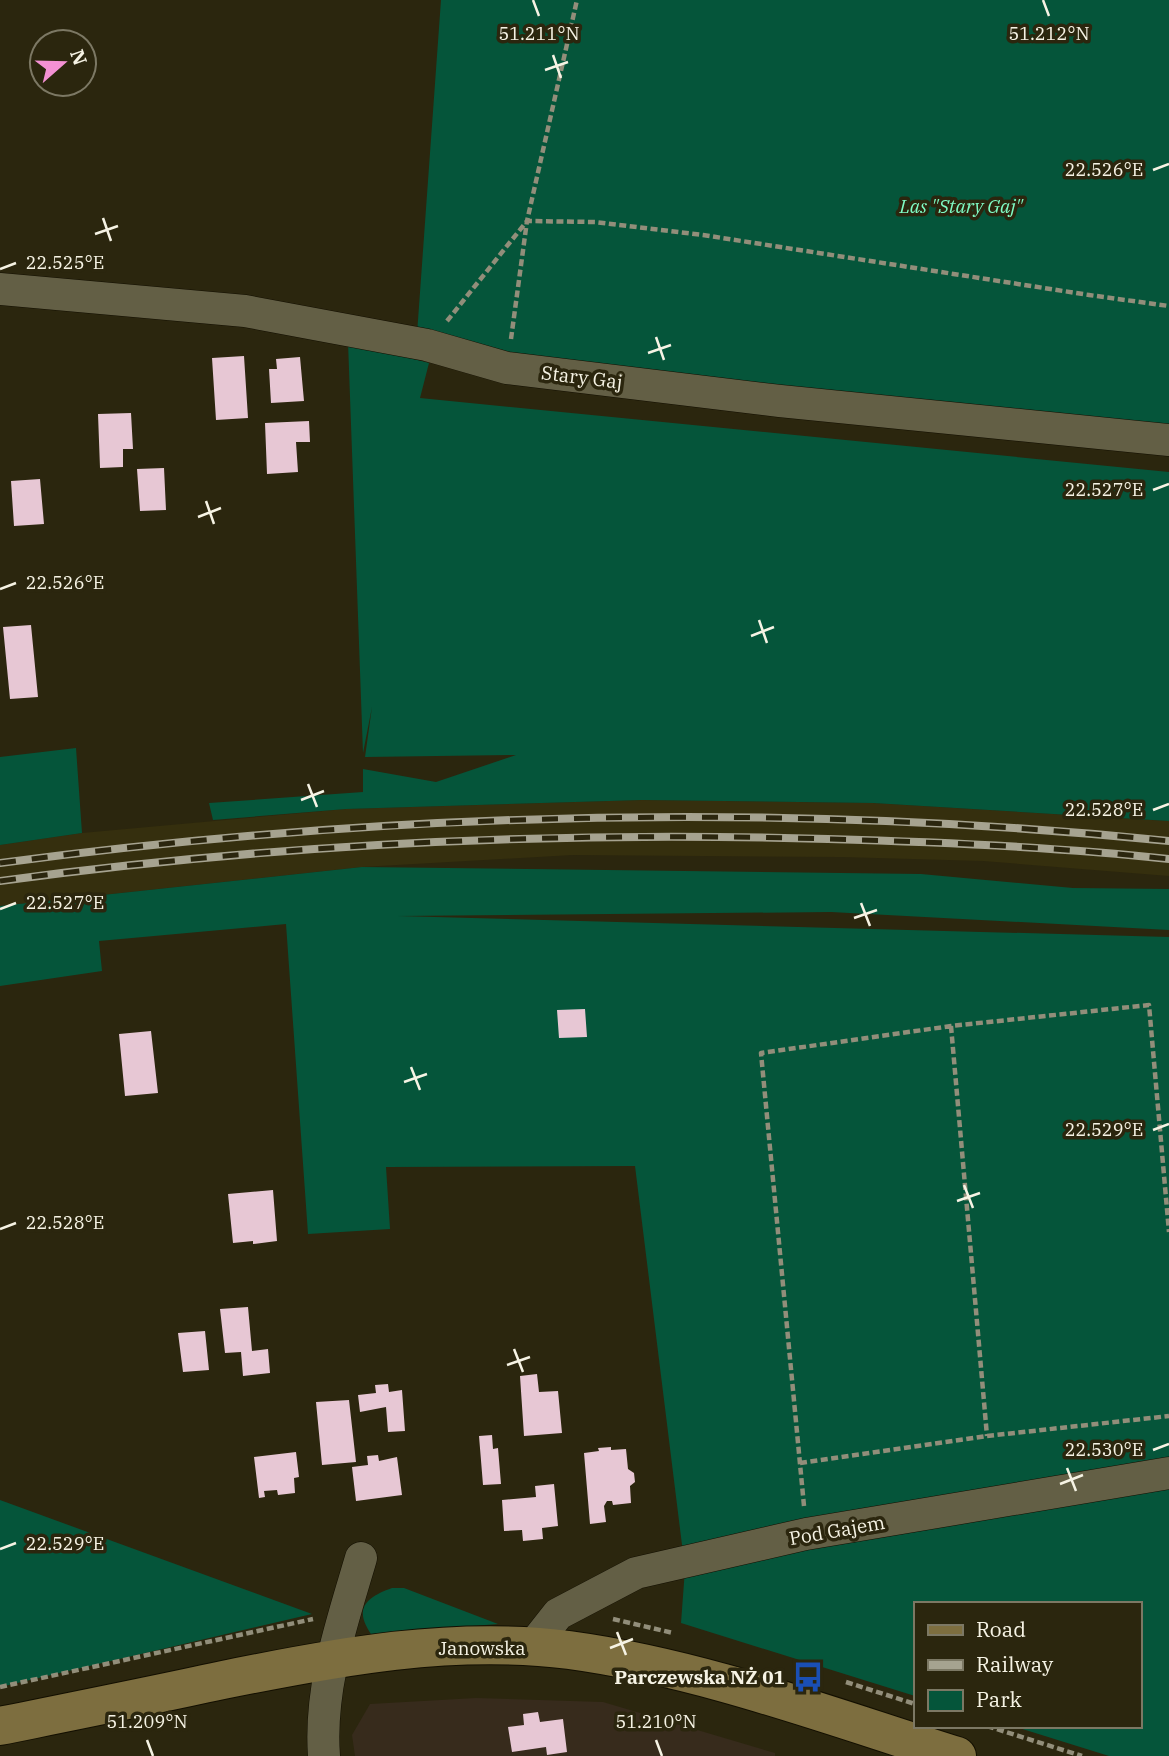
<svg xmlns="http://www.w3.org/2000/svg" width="1169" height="1756" font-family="'IBM Plex Serif',serif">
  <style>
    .commercial { fill: #372b1c }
    .built { fill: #352f0e }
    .green { fill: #05553a }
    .building { fill: #e7c7d4 }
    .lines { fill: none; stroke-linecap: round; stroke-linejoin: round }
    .street-casing { stroke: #130f00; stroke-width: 33 }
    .secondary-casing { stroke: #130f00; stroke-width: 40 }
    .path { stroke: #928e7a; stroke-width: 4.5; stroke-dasharray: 7 3.5; stroke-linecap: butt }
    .street { stroke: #635f45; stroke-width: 32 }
    .secondary { stroke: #7d6e3f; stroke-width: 38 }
    .rail-casing { stroke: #a6a390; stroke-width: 8 }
    .rail { stroke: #2b260e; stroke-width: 5; stroke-dasharray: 16; stroke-linecap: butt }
    .ticks { fill: none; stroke: #f6f3e4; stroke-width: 2.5 }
    .labels { text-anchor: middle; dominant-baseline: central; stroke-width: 7; stroke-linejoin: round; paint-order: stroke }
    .park-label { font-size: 19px; font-style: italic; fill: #7ffcc5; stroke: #2b260e }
    .street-label { font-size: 19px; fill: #f6f3e4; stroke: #2b260e }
    .poi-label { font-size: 19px; font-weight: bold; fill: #f6f3e4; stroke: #2b260e; text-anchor: end }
    .ticks-label { font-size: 18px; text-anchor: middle; fill: #f6f3e4; stroke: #2b260e; stroke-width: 7; stroke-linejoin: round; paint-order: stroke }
  </style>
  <rect width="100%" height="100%" fill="#2b260e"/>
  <!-- commercial -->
  <path class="commercial" d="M476,1698L603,1702L775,1753V1756H355L352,1735L370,1704Z"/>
  <!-- built -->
  <path class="built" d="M642,800L873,803L1169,821V876L983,861L841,857L572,855L362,867L0,906V845L82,833L346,809Z"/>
  <!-- green -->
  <path class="green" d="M441,0H1169V435L509,369L417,334Z
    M348,342L429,363L420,398L1169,472V821L873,803L642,800L346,809L213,820L209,803L363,792V769L436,782L516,755L365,757L372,707L363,753Z
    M76,748L82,833L0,845V757Z
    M362,867L921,874L1073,888L1169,889V930L831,912L398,916L1169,937V1756H1109L1013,1726H1139V1604H915V1696L681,1623L685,1569L635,1166L386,1167L390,1229L308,1234L286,924L99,941L102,971L0,986V906Z
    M0,1500L312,1614L0,1687Z
    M392,1588H404L498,1624L371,1634C353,1608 367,1597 392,1588Z"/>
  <!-- building -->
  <path class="building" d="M244,356L248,418L216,420L212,358Z
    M300,357L304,401L271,403L269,369H277L276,359Z
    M131,413L133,449H123V467L100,468L98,414Z
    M309,421L310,442H296L298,472L267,474L265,423Z
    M164,468L166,510L140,511L137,469Z
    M40,479L44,524L14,526L11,481Z
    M31,625L38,697L10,699L3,627Z
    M585,1009L587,1037L559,1038L557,1010Z
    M151,1031L158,1093L125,1096L119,1034Z
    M273,1190L277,1241L253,1244V1241L233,1243L228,1194Z
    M248,1307L252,1351L268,1349L270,1373L243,1376L241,1352L225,1353L220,1309Z
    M205,1331L209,1370L183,1372L178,1333Z
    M537,1374L539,1392L558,1391L562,1433L524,1436L520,1376Z
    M388,1384L389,1392L402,1390L405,1431L388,1432L386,1407L360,1412L358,1395L376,1393L375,1385Z
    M349,1400L356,1462L322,1465L316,1402Z
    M492,1435L493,1449L498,1448L501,1484L483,1485L479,1436Z
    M611,1447V1450L626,1449L628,1469L634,1473L635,1482L630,1486L631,1503L613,1505L612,1501H607L604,1506L606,1522L590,1524L584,1453L599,1451L598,1448Z
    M296,1452L299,1477L294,1478L295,1493L278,1495L277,1490L264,1491L265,1497L259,1498L254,1457Z
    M378,1455L379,1461L397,1457L402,1495L356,1501L352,1467L368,1465L367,1456Z
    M554,1484L558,1526L542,1528L543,1539L523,1541L522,1530L504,1531L502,1500L536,1497L535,1486Z
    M538,1712L540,1722L563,1719L567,1752L547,1755L546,1747L512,1752L508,1727L524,1725L523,1714Z"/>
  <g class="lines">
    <!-- street casing -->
    <g class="street-casing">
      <path id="street" d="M0,289L245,311L427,345L507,368L780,401L1169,440
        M532,1647L558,1614L636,1573L806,1534L1169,1473
        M324,1756C319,1687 342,1623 361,1558"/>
    </g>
    <!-- secondary casing -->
    <g class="secondary-casing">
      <path id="secondary" d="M0,1726C74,1711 149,1696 223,1680C336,1657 453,1635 569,1650C702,1668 829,1716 957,1756"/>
    </g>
    <!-- path -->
    <path class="path" d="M447,321L527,221L595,222L703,235L1089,295L1169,306
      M511,339L527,221L577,0
      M951,1026L987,1436
      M800,1463L987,1436L1169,1416
      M804,1506L761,1053L951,1026L1149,1005L1169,1232
      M613,1619L673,1633
      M846,1682L915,1704
      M0,1687L313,1619
      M987,1726L1082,1756"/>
    <!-- street -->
    <use href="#street" class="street"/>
    <!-- secondary -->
    <use href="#secondary" class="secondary"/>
    <!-- rail casing -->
    <g class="rail-casing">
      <path id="rail" d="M0,863C386,812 781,802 1169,841
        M0,881C274,844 552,831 828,839C942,842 1056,847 1169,859"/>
    </g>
    <!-- rail -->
    <use href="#rail" class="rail"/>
  </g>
  <!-- ticks -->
  <path class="ticks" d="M533,0L539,16M1043,0L1049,16M553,55L561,78M545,70L568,62M1153,170L1169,164M103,218L111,241M95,234L118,226M0,269L16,263M656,337L664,360M648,353L671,345M1153,490L1169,484M206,501L214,524M198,517L221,508M0,589L16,583M759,620L767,643M751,636L774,627M308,784L317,807M301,800L324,791M1153,810L1169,804M861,903L870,926M0,909L16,903M854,918L877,910M411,1067L420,1090M404,1082L427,1074M1153,1130L1169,1124M964,1185L973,1208M957,1201L980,1193M0,1229L16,1223M514,1349L523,1372M507,1365L530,1357M1153,1450L1169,1444M1067,1468L1076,1491M1060,1484L1083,1475M0,1549L16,1543M617,1632L626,1655M610,1648L633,1639M147,1740L153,1756M656,1740L662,1756"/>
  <!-- icons -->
  <defs>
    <g id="bus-bare" transform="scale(2.415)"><path d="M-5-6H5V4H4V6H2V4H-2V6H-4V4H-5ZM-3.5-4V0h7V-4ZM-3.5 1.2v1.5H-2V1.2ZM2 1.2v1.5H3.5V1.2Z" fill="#1a4fb4" stroke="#2b260e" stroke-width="2.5" paint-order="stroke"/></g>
  </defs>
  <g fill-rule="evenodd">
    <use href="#bus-bare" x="808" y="1677"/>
  </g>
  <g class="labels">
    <!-- park labels -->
    <g class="park-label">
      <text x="961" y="206">Las "Stary Gaj"</text>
    </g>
    <!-- street labels -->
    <g class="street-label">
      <text transform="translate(582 377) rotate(7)">Stary Gaj</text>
      <text transform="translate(837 1530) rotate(-10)">Pod Gajem</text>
      <text x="482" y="1648">Janowska</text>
    </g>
    <!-- poi labels -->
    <g class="poi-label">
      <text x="785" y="1677">Parczewska NŻ 01</text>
    </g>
  </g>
  <g class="ticks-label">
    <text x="539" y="40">51.211°N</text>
    <text x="1049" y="40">51.212°N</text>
    <text x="1104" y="176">22.526°E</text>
    <text x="65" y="269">22.525°E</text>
    <text x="1104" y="496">22.527°E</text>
    <text x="65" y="589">22.526°E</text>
    <text x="1104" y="816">22.528°E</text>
    <text x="65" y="909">22.527°E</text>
    <text x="1104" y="1136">22.529°E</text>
    <text x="65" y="1229">22.528°E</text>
    <text x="1104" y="1456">22.530°E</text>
    <text x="65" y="1550">22.529°E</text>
    <text x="147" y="1728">51.209°N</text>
    <text x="656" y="1728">51.210°N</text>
  </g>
  <!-- legend -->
  <rect x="914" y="1602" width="228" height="126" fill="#2b260e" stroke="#7c7864" stroke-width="2"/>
  <rect x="928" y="1625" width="35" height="10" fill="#7d6e3f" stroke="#7c7864" stroke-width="2"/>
  <text x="976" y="1637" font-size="21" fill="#f6f3e4">Road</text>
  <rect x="928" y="1660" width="35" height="10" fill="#a6a390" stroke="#7c7864" stroke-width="2"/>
  <text x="976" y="1672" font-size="21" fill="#f6f3e4">Railway</text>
  <rect x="928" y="1690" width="35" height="21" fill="#05553a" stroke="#7c7864" stroke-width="2"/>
  <text x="976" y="1707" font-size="21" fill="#f6f3e4">Park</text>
  <!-- north arrow -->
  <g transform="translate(63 63) rotate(70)"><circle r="33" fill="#2b260e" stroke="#7c7864" stroke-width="2"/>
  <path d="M0-5L12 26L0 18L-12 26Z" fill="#f491d4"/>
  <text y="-10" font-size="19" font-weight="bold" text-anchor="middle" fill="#f6f3e4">N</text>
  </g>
</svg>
